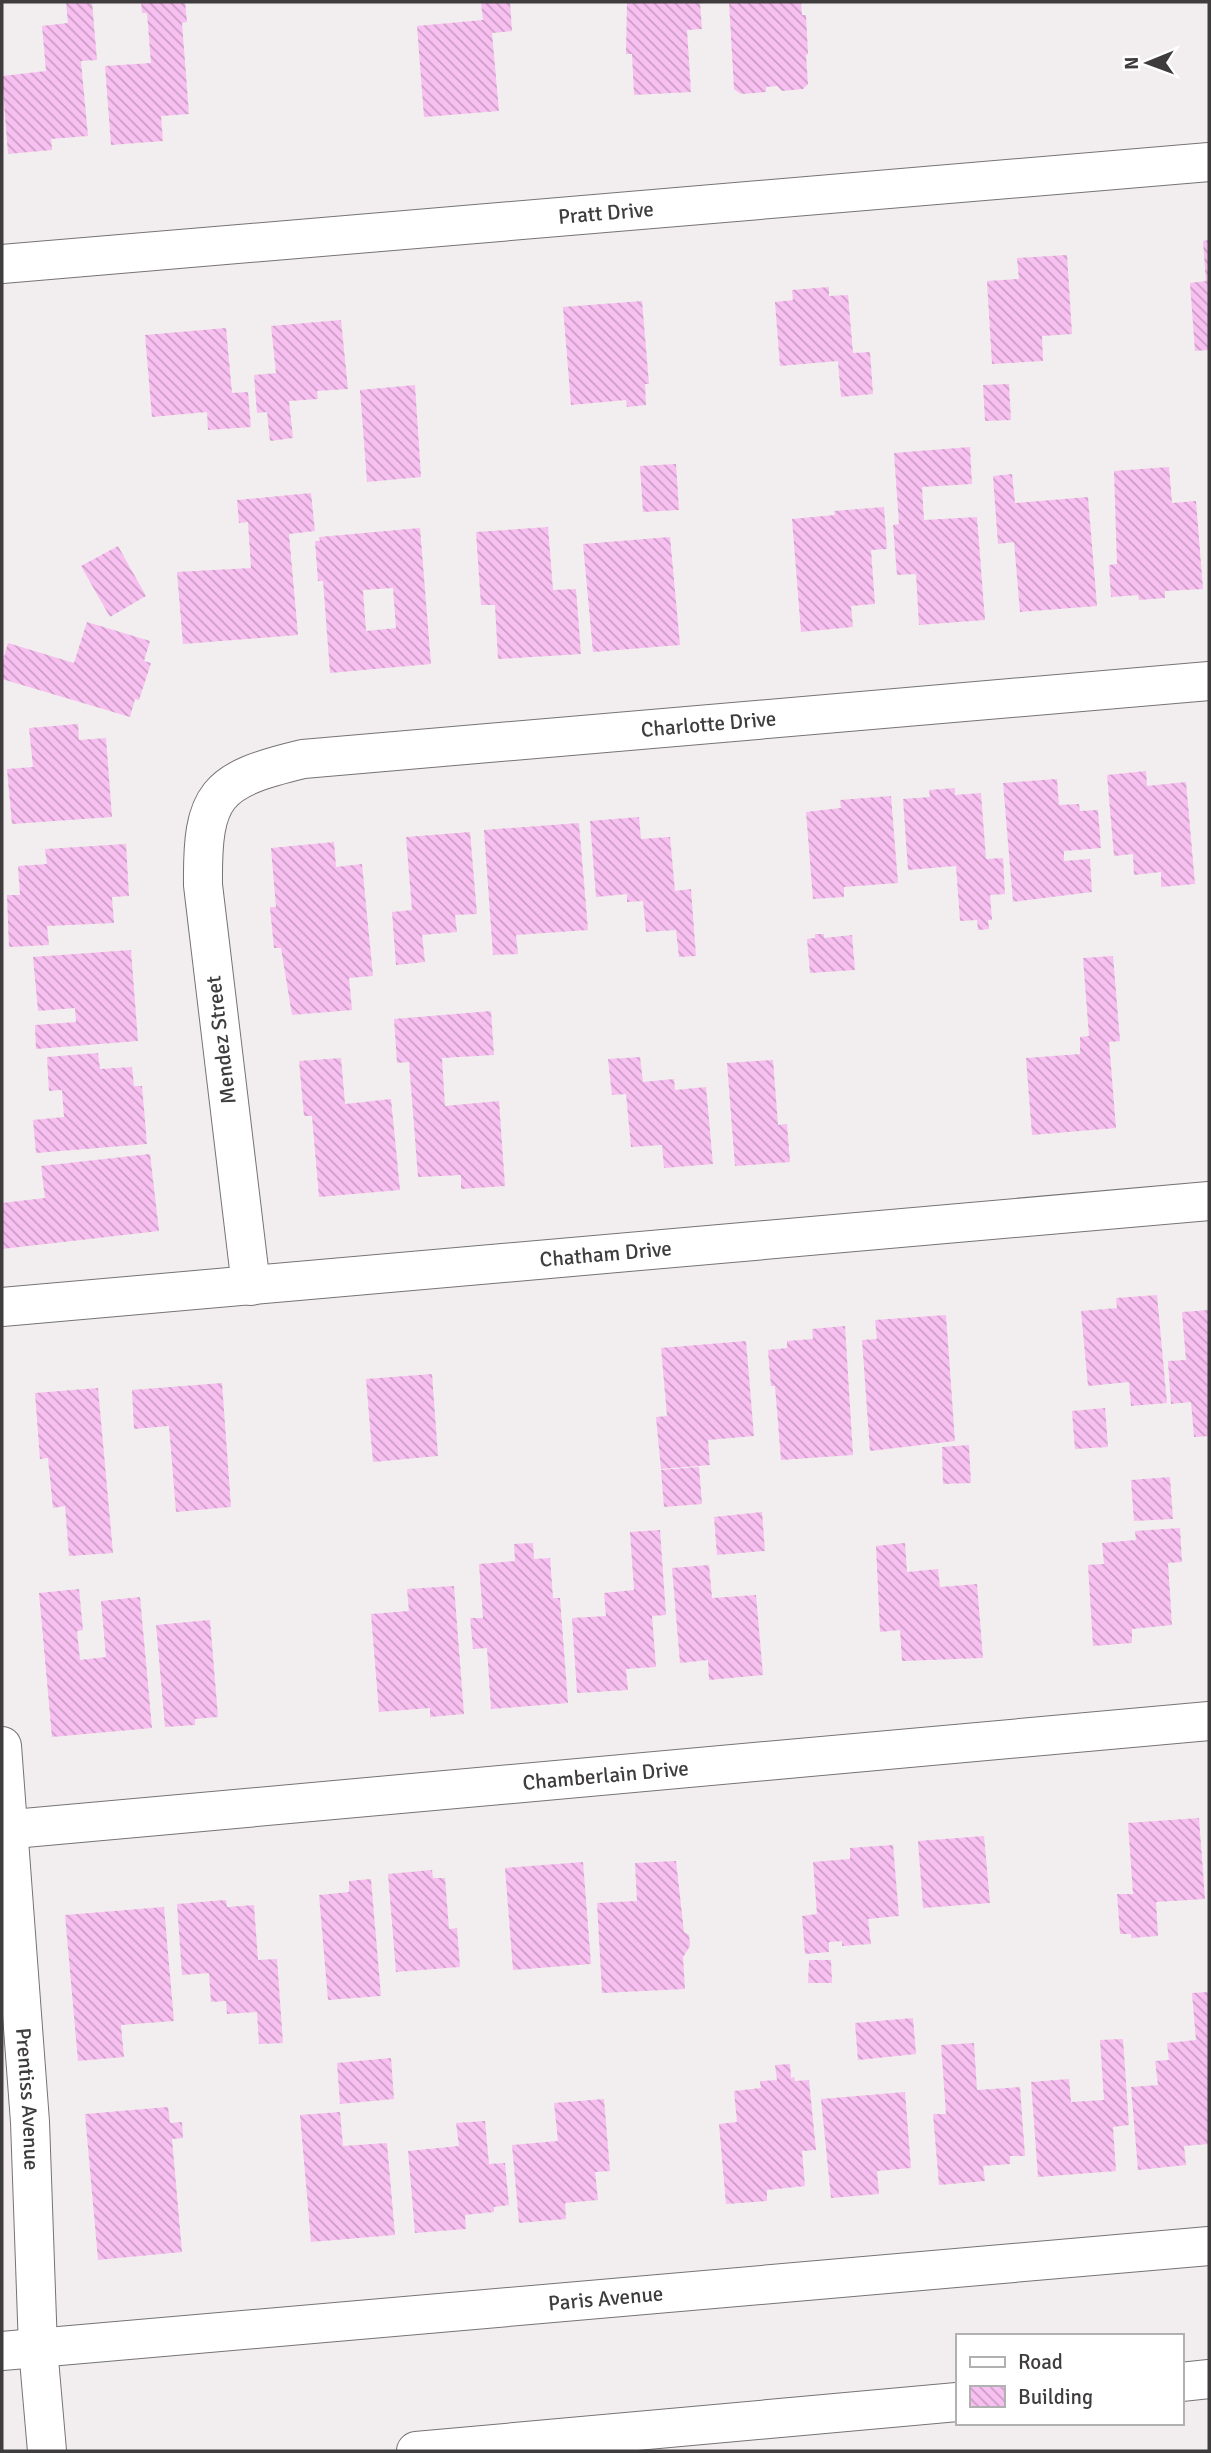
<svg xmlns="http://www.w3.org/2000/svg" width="1211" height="2453" font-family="Signika,sans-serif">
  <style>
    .building { fill: url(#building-back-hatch); fill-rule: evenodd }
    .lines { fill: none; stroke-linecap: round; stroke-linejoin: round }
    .minor-casing { stroke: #777374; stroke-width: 40 }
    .minor { stroke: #fff; stroke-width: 38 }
    .labels { text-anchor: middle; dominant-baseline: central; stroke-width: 5; stroke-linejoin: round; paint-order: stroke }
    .street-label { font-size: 21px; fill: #3e3c3d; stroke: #fff }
  </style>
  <defs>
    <pattern id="building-back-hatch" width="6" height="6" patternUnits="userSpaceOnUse" patternTransform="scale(1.75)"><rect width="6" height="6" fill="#f8c0f1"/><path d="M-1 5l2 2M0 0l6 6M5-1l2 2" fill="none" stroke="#ca9dc4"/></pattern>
  </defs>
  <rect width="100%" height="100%" fill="#f2edee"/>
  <!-- building -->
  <path class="building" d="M66,2H92L97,60L81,61L88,136L51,139L52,150L8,154L2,76L46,71L42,26L68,23Z
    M141,2H185L187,22L182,23L189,114L161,116L163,141L111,145L105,66L151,63L147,13H142Z
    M510,2L512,31L492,33L499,111L424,117L417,26L483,20L481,3Z
    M627,2H700L702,29L687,30L691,92L634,95L632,54H626Z
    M729,2H801L802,15H806L808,54L806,55L808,84L803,89L782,91L777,86L766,87V92L741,94L734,89Z
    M1209,240V350L1195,351L1190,283L1206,281L1203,241Z
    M1067,255L1072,334L1042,336L1043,361L992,364L987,281L1019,279L1017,258Z
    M829,287V296L848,295L853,353L870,352L873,394L841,397L838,361L780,366L775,302L793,300L792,290Z
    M642,301L649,384H645L646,405L627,407L626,400L571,405L563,307Z
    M341,320L348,389L317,391L318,399L289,401L293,438L270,441L267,412L257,413L254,375L276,373L271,326Z
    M226,328L232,393L248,392L251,427L208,430L207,412L152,417L145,335Z
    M1009,384L1011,420L985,421L983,385Z
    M415,385L421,477L367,482L360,390Z
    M970,447L972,484L922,487L924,520L977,517L985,620L919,625L916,574L897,575L893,525L899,524L894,453Z
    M676,464L679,510L643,512L640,466Z
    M1169,467L1172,503L1196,501L1203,589L1165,591V598L1139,600L1138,595L1111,597L1109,565L1117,564L1114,471Z
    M1012,474L1015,503L1088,497L1097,606L1020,612L1014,542L998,544L993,476Z
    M311,493L315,531L289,534L298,635L183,644L177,572L251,568L248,522L239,523L237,500Z
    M884,507L887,549L871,550L875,604L851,606L853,627L801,632L792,519L835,515L834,511Z
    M548,527L553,590L576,589L581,654L498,659L495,605H481L476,532Z
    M420,528L431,664L330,673L323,581H318L315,541H320L319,537ZM393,588L396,628L366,631L363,590Z
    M670,537L680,645L593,652L583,544Z
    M118,546L146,596L110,617L81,566Z
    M87,622L150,641L144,661L151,663L139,700L135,699L130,717L2,679V664L8,643L74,663Z
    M78,724L79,740L106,738L112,817L12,824L7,769L33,767L29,728Z
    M1146,771L1147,786L1186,782L1195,884L1161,887V872L1134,875L1133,854L1114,856L1107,775Z
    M1057,779L1059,805L1079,804L1080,811L1098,810L1101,848L1064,851V861L1090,859L1092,892L1013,902L1003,783Z
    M955,788V795L981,793L986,859L1003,858L1005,894L990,895L992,920H988L989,929L978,930L977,920L960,921L956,866L908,870L903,799L930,797L929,790Z
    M891,796L898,883L844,887V897L813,899L806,812L841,808L840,800Z
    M639,817L641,839L670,837L675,891L691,889L696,956L679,957L676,930L646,932L643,901L627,902V894L596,897L590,821Z
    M579,823L588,930L516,935L518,954L493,955L484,830Z
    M470,832L477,914L455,915L457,932L422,935L425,962L396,965L392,912L412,910L406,837Z
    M334,842L336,867L362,864L373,976L349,978L352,1010L292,1015L281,948H274L270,907H276L271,848Z
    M126,844L129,896L112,897L114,923L47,926L49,945L9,947L7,895H20L18,866L47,864L45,849Z
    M815,934H824V938L852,935L855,970L810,973L807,939L815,938Z
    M131,950L138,1041L36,1049L35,1025L76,1022L75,1008L38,1011L33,957Z
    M1113,956L1120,1041L1109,1042L1116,1128L1032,1135L1026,1058L1080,1054V1037L1089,1036L1083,958Z
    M491,1011L494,1055L442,1058L445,1106L499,1101L505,1186L461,1189V1175L418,1177L409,1062L397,1063L394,1019Z
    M98,1053L100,1069L132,1067L134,1086H142L147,1144L36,1153L33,1120L64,1117L62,1090L49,1091L47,1057Z
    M640,1057L643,1082L674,1079L675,1090L706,1087L713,1164L664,1168L662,1145L631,1147L626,1094L612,1095L608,1059Z
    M341,1058L345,1104L391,1099L400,1190L319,1197L312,1116H304L299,1061Z
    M773,1060L778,1125L787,1124L790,1162L735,1166L727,1063Z
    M150,1154L159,1231L2,1249V1203L45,1198L41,1166Z
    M1157,1295L1167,1403L1131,1406L1129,1382L1088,1386L1081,1311L1117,1308L1116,1298Z
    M1209,1310V1436L1194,1437L1191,1402L1171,1404L1168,1361L1186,1360L1182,1312Z
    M946,1315L955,1441L870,1451L862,1340L877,1339L875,1320Z
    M845,1326L853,1455L781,1460L775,1386H771L768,1350L787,1348V1341L813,1339L812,1329Z
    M746,1341L754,1436L708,1440L710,1465L661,1469L656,1417L667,1416L661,1348Z
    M432,1374L438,1456L373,1462L366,1379Z
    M222,1383L231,1507L176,1512L169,1426L134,1429L132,1390Z
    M98,1388L113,1553L69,1556L65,1506L53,1508L48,1458L40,1459L35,1393Z
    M1105,1408L1108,1447L1075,1449L1072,1411Z
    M969,1445L971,1483L943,1484L942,1447Z
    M699,1467L702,1504L664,1507L661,1470Z
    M1170,1477L1173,1519L1134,1521L1131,1480Z
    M762,1512L765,1551L717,1555L714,1517Z
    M1180,1528L1182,1562L1168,1563L1172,1625L1132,1629V1643L1093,1646L1088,1565L1104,1564L1102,1543L1136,1540L1135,1531Z
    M660,1530L666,1615L652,1616L656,1667L626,1669L628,1690L577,1693L572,1618L606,1616L604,1593L634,1590L630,1532Z
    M533,1543L534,1559L550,1558L553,1598H560L568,1703L491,1709L487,1648L473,1649L470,1618H483L479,1564L515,1561L514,1544Z
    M905,1543L907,1572L938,1569L940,1587L977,1584L983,1658L902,1661L900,1630L880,1632L876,1546Z
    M709,1565L712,1598L756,1595L763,1675L709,1680L708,1660L680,1663L672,1568Z
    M454,1586L464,1714L430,1717V1708L379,1712L371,1614L409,1611L407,1589Z
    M79,1589L83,1630L77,1631L80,1660L106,1657L101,1601L140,1597L152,1728L52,1737L39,1593Z
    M210,1620L218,1717L195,1719V1725L165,1727L156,1625Z
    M1199,1818L1205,1899L1156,1902L1158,1936L1131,1938V1934H1120L1117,1894H1133L1128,1823Z
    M984,1836L990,1903L923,1908L918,1841Z
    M893,1845L899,1916L868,1919L871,1944L842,1946V1941L829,1942V1952L805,1954L802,1916L817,1914L813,1862L850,1859V1848Z
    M676,1861L684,1932L689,1935L690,1946L683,1957L685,1989L602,1993L597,1903L637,1901L635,1863Z
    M583,1862L591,1964L513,1970L505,1868Z
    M432,1870L433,1878H445L449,1929L457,1928L460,1967L396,1972L388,1874Z
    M371,1879L381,1996L328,2000L319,1895L349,1892V1881Z
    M226,1900L227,1907L254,1905L258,1960L277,1959L283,2043L259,2044L257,2012L227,2014L226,2001L211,2002L209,1973L182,1975L177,1904Z
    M164,1907L174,2021L121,2025L124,2057L78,2061L65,1915Z
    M809,1960H831L832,1983H808Z
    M1209,1992V2144L1184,2146L1186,2165L1138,2170L1131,2087L1158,2085L1155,2061L1169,2060L1167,2043L1196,2040L1192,1993Z
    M913,2018L916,2054L858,2060L855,2023Z
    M1123,2039L1129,2125L1113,2127L1116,2171L1038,2177L1031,2082L1069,2079L1071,2102L1104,2100L1100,2040Z
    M974,2043L977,2090L1020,2087L1025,2156H1010V2164L983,2166L985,2181L939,2185L933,2114H946L941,2045Z
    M391,2058L394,2099L340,2104L337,2063Z
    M790,2064L791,2078L794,2077L795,2081L809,2080L816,2150L802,2151L805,2186L767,2190V2201L726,2204L719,2124L737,2122L734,2091L761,2088L760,2081L777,2080L775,2065Z
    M905,2092L911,2168L877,2171L879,2194L831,2198L821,2099Z
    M604,2099L610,2171L595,2172L598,2200L565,2203L566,2219L519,2223L512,2145L558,2141L554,2103Z
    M168,2107L170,2123L182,2122L183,2138L172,2139L182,2252L98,2260L85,2114Z
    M340,2112L343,2146L387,2143L395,2235L311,2242L300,2115Z
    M485,2121L489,2164L505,2163L509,2205L494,2207V2212L465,2215L466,2229L415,2233L408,2151L459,2146L456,2123Z"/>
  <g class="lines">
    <!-- minor casing -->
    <g class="minor-casing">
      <g id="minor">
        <path id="s1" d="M2,264L1209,162"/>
        <path id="s2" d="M251,1286L203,885C202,794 215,780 303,759L1209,681"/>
        <path id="s3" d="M2,1307L1209,1201"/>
        <path id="s4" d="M2,1746L30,2122L38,2348L47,2451"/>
        <path id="s5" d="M2,1830L1209,1721"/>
        <path id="s6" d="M2,2351L1209,2246"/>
        <path d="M1181,2382L1209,2379"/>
        <path d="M416,2451L957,2402"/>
      </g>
    </g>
    <!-- minor -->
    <use href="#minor" class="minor"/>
  </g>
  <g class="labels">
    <!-- street labels -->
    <g class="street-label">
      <text stroke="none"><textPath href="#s1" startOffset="606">Pratt Drive</textPath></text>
      <text stroke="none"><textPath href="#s2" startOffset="996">Charlotte Drive</textPath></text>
      <text transform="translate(221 1040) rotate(-97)">Mendez Street</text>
      <text stroke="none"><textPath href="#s3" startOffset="606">Chatham Drive</textPath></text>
      <text stroke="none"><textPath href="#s5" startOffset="606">Chamberlain Drive</textPath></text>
      <text stroke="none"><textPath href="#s4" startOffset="354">Prentiss Avenue</textPath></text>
      <text stroke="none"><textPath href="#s6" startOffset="606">Paris Avenue</textPath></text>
    </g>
  </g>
  <!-- border -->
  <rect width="1211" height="2453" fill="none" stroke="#3e3c3d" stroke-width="7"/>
  <!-- legend -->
  <rect x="956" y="2334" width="228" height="91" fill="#ffffff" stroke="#b2b1b1" stroke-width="2"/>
  <rect x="970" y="2357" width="35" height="10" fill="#ffffff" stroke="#b2b1b1" stroke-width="2"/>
  <text x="1018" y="2369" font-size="21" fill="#3e3c3d">Road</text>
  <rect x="970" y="2386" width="35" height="21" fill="url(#building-back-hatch)" stroke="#b2b1b1" stroke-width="2"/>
  <text x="1018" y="2404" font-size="21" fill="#3e3c3d">Building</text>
  <!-- north arrow -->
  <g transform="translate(1148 63) rotate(269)" stroke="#ffffff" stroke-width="5" paint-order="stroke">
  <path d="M0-5L12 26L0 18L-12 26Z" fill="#3e3c3d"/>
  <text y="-10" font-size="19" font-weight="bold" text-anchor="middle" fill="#3e3c3d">N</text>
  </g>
</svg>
